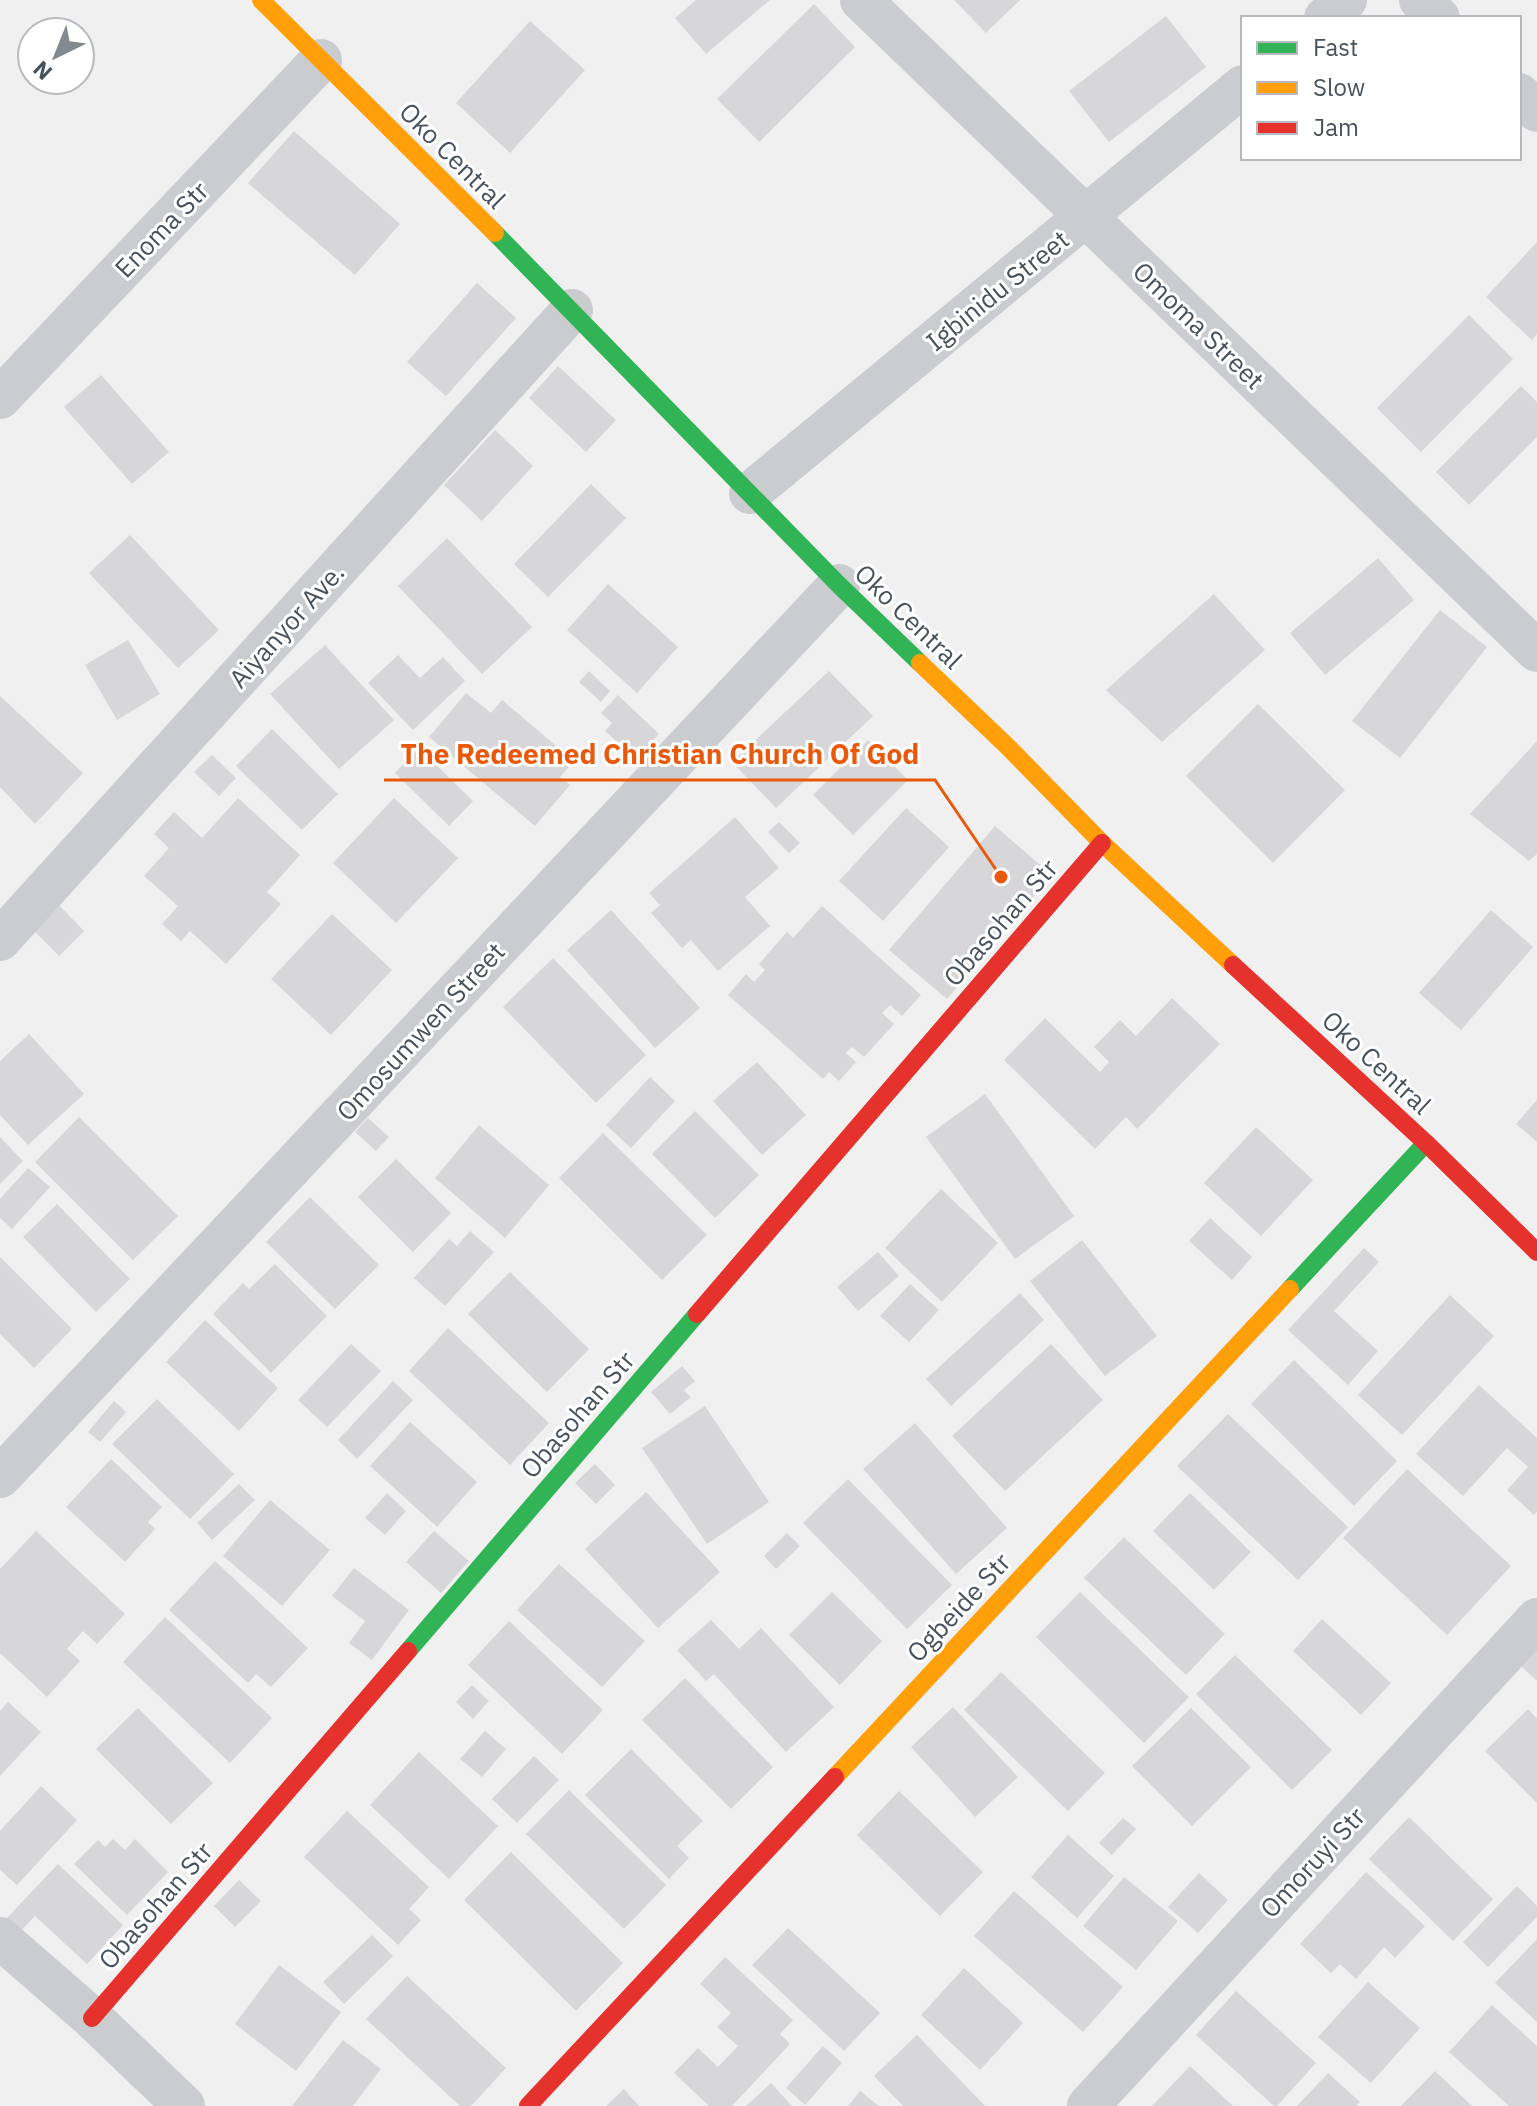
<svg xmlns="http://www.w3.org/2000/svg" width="1537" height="2106" font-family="'IBM Plex Sans',sans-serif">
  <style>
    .building { fill: #d7d7d9 }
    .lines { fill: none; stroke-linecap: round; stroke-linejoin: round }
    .street { stroke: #cacccf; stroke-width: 42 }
    .fast { stroke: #30b455; stroke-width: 18 }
    .slow { stroke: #ff9f0a; stroke-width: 18 }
    .jam { stroke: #e5322d; stroke-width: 18 }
    .labels { text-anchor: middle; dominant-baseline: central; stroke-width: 6; stroke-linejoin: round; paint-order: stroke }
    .street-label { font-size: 26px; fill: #48525c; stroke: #fff }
    .leader { fill: none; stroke: #e8590c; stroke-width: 3 }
    .callout-dot { fill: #e8590c; stroke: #fff; stroke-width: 3 }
    .callout-label { font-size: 28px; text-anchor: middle; font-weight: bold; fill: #e8590c; stroke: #fff; stroke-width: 6; stroke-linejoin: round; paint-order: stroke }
  </style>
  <rect width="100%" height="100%" fill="#f1f0f0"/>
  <!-- building -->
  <path class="building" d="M696,0H770L706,54L675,18Z
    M954,0H1020L986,33Z
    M814,4L855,47L759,142L717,99Z
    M1166,16L1206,67L1109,142L1069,91Z
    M530,21L585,70L510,153L456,103Z
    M294,131L400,224L355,275L248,183Z
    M1537,242V334L1532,340L1486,297Z
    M477,283L516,318L446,396L407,362Z
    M1469,315L1513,359L1421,452L1377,408Z
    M558,366L616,420L586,452L529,398Z
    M101,375L169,452L132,484L64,407Z
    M1521,386L1537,402V437L1469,505L1436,472Z
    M495,430L533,466L482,521L444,485Z
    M591,484L626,518L548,597L514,564Z
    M130,535L219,630L178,668L89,573Z
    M447,538L532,627L482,674L398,586Z
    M1378,558L1414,600L1325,675L1290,633Z
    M608,584L678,647L637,693L567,630Z
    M1214,594L1265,650L1162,742L1106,690Z
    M1440,610L1487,647L1400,758L1352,721Z
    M128,640L160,694L117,720L85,665Z
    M325,645L394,720L339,769L270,694Z
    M398,655L420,678L443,657L465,681L413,730L368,683Z
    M589,671L610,691L601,702L579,682Z
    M829,671L873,716L776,808L732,762Z
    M466,693L491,713L502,700L574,761L560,777L570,785L535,826L429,737Z
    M618,695L659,734L636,759L605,731L612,723L601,713Z
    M0,696L83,773L35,824L0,787Z
    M1258,704L1345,790L1273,863L1186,776Z
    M272,729L338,794L302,830L236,766Z
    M868,740L908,780L853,835L813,795Z
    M1537,741V854L1529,861L1470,814Z
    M419,748L473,801L449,826L395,773Z
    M212,755L236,778L219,796L194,772Z
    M238,798L300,855L267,892L281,904L226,964L190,931L181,941L162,924L178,906L144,876L169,848L154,834L174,812L202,838Z
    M394,798L458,858L396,923L333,863Z
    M906,808L949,847L883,921L839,881Z
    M735,817L779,868L745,897L770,926L718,971L691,940L682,948L651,913L660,905L649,893Z
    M779,822L800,843L789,853L768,832Z
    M995,826L1052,875L947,999L889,950Z
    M55,901L84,931L59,956L29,926Z
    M822,906L921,995L902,1016L890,1005L882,1013L894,1024L864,1057L852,1047L846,1053L856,1062L839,1081L829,1072L823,1079L728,995L746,974L754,982L765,970L759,964L787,932L793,938Z
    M611,910L700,1008L655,1048L567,950Z
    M1491,910L1533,947L1461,1030L1419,993Z
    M332,914L392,970L331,1035L271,979Z
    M553,958L646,1055L596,1103L503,1007Z
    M1172,998L1220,1044L1137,1129L1126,1117L1095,1149L1004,1060L1045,1018L1100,1072L1109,1062L1094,1047L1120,1020L1136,1036Z
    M29,1034L84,1094L28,1145L0,1115V1061Z
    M757,1062L806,1115L762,1155L713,1101Z
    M650,1077L675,1101L631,1148L606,1125Z
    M985,1094L1074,1216L1015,1259L926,1137Z
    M1537,1100V1142L1516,1124Z
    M695,1111L759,1175L715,1218L652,1154Z
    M79,1117L178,1216L133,1260L35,1162Z
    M368,1118L389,1137L376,1151L355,1132Z
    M479,1125L549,1185L505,1238L435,1178Z
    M1256,1127L1313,1180L1261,1236L1204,1183Z
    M603,1133L707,1235L662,1280L559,1178Z
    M0,1137L23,1161L0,1184Z
    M396,1159L451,1213L413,1252L358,1197Z
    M28,1168L50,1187L12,1229L0,1218V1199Z
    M941,1189L998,1243L942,1302L885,1248Z
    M310,1197L379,1265L335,1309L266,1242Z
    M57,1204L130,1279L96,1312L23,1237Z
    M1210,1218L1252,1257L1232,1280L1189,1241Z
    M470,1231L494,1252L445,1306L414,1278L449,1239L457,1246Z
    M1082,1240L1157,1336L1105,1376L1030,1281Z
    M1364,1248L1379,1262L1334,1311L1378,1351L1348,1385L1288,1330Z
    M878,1252L899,1276L858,1311L837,1287Z
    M0,1257L72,1329L34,1368L0,1334Z
    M275,1264L327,1316L271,1373L213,1314L243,1283L249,1289Z
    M510,1272L589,1349L547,1392L468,1314Z
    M910,1284L939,1310L909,1342L880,1316Z
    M1020,1293L1044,1320L951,1406L926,1379Z
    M1450,1295L1494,1336L1402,1435L1358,1395Z
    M205,1320L278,1388L239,1431L166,1362Z
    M448,1328L549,1423L510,1465L409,1371Z
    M351,1344L381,1371L327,1427L298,1400Z
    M1051,1344L1103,1400L1005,1491L952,1436Z
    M1294,1360L1397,1461L1354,1506L1251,1404Z
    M682,1366L695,1381L684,1390L691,1397L670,1414L651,1392Z
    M393,1381L413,1400L357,1459L338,1440Z
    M1479,1385L1537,1438V1511L1534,1515L1507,1490L1528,1467L1507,1448L1463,1496L1416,1454Z
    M157,1399L234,1474L190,1519L112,1444Z
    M114,1401L126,1412L100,1442L88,1432Z
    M705,1406L769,1502L707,1544L642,1448Z
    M1228,1414L1348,1527L1298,1580L1177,1466Z
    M410,1422L477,1482L437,1527L370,1466Z
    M915,1423L1007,1528L956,1574L863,1469Z
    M111,1459L162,1507L148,1522L155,1529L125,1562L66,1507Z
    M595,1464L615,1485L596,1504L575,1483Z
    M1407,1469L1511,1566L1447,1635L1343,1538Z
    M848,1479L952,1585L907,1629L803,1523Z
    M239,1484L255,1500L212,1540L197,1523Z
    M646,1492L720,1572L658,1628L585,1549Z
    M387,1493L406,1511L385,1535L365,1518Z
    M1190,1493L1251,1552L1214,1590L1153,1531Z
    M270,1500L330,1550L282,1606L223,1556Z
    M36,1531L125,1614L97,1644L83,1631L67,1649L80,1661L47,1697L0,1653V1569Z
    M434,1531L469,1561L441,1593L406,1562Z
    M787,1533L800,1546L776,1569L764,1556Z
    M1124,1537L1225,1634L1186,1675L1084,1578Z
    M215,1561L308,1648L271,1687L256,1674L248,1683L169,1610Z
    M559,1564L645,1641L602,1687L517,1610Z
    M354,1568L409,1610L372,1660L349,1643L365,1621L332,1596Z
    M832,1592L882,1641L840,1685L789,1635Z
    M1080,1592L1189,1697L1144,1743L1036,1637Z
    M165,1617L272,1718L230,1763L123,1662Z
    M1322,1619L1391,1683L1361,1715L1293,1651Z
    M711,1620L739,1649L761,1628L834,1707L786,1752L714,1674L706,1681L677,1650Z
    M509,1621L603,1710L562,1754L468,1665Z
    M1537,1649V1681L1521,1666Z
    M1235,1655L1332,1750L1292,1790L1196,1694Z
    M1001,1672L1105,1773L1068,1811L964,1710Z
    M685,1678L773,1767L731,1809L642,1720Z
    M472,1685L489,1701L473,1719L456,1702Z
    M8,1702L41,1732L0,1776V1711Z
    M953,1707L1018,1777L975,1817L911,1747Z
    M138,1708L213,1783L171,1824L96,1749Z
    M1191,1708L1251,1767L1192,1826L1132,1766Z
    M1528,1709L1537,1718V1803L1485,1751Z
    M485,1731L506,1749L482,1777L460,1759Z
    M631,1749L703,1821L677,1846L689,1858L669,1879L585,1795Z
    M419,1752L498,1826L449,1879L370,1805Z
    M534,1756L559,1780L517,1823L492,1799Z
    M41,1786L77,1820L17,1885L0,1870V1831Z
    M569,1790L666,1885L624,1929L526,1834Z
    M899,1791L983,1872L940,1916L857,1835Z
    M347,1811L429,1887L409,1909L421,1920L398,1945L304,1857Z
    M1409,1817L1493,1899L1453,1941L1369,1859Z
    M1123,1818L1136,1829L1112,1855L1099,1843Z
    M1068,1835L1114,1876L1077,1918L1031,1877Z
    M113,1839L125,1850L135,1839L168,1872L127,1915L74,1864L98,1840L105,1847Z
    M511,1852L623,1963L576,2011L464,1900Z
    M58,1864L123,1925L87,1964L35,1916L19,1933L5,1920Z
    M1366,1872L1425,1926L1395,1958L1384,1947L1356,1979L1340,1964L1331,1973L1300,1944Z
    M1199,1873L1228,1900L1198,1933L1168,1907Z
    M1124,1877L1178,1921L1136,1970L1083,1926Z
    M239,1880L261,1901L235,1927L214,1906Z
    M1517,1886L1537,1906V1917L1488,1967L1463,1942Z
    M1014,1891L1123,1987L1083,2032L974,1936Z
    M788,1928L880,2013L844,2051L752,1965Z
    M372,1935L393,1956L344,2004L323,1982Z
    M1537,1939V2022L1495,1983Z
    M725,1957L793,2020L780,2034L790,2044L732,2106H709L674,2073L698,2048L718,2067L738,2046L717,2027L731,2013L700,1984Z
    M279,1965L341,2012L296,2071L235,2024Z
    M964,1968L1023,2023L980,2070L921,2015Z
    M407,1976L506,2068L471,2106H460L366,2019Z
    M1368,1982L1420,2028L1371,2083L1318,2037Z
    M1236,1991L1316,2063L1277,2106H1274L1196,2035Z
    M1492,2005L1537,2046V2106H1509L1449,2052Z
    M917,2035L985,2106H903L874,2076Z
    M343,2040L381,2069L353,2106H292Z
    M823,2046L842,2063L805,2105L786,2088Z
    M1190,2066L1233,2106H1152Z
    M1435,2071L1472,2106H1401Z
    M1328,2073L1360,2102L1356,2106H1297Z
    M771,2083L792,2106H746Z
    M624,2089L639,2106H606Z
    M860,2091L879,2106H848Z"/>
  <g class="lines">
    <!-- street -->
    <path class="street" d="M861,0L1537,651
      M1420,0L1439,18
      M1325,18L1346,0
      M1519,94L1537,111
      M0,398L321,60
      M750,493L1243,86
      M0,940L572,310
      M0,1477L839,585
      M0,1938L92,2018L184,2106
      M1088,2106L1537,1619"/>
    <!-- fast -->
    <path class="fast" d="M495,233L839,585L920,663
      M1290,1289L1426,1143
      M408,1651L697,1314"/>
    <!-- slow -->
    <path class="slow" d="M261,0L495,233
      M920,663L1007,746L1102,843L1233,965
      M835,1777L1290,1289"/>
    <!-- jam -->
    <path class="jam" d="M1233,965L1426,1143L1537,1252
      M697,1314L1102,843
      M92,2018L408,1651
      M528,2106L835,1777"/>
  </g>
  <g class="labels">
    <!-- street labels -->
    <g class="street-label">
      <text transform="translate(453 155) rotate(45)">Oko Central</text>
      <text transform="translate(161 229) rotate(-46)">Enoma Str</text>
      <text transform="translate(997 290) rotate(-39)">Igbinidu Street</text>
      <text transform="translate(1199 325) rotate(44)">Omoma Street</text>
      <text transform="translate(909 616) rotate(44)">Oko Central</text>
      <text transform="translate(286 625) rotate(-48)">Aiyanyor Ave.</text>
      <text transform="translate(1000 922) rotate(-49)">Obasohan Str</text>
      <text transform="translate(420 1031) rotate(-47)">Omosumwen Street</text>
      <text transform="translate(1377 1062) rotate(43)">Oko Central</text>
      <text transform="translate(577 1414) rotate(-49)">Obasohan Str</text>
      <text transform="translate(958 1607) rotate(-47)">Ogbeide Str</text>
      <text transform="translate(1312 1862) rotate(-47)">Omoruyi Str</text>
      <text transform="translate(155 1905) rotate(-49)">Obasohan Str</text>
    </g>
  </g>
  <!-- callouts -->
  <path class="leader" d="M1001 877L935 780H384"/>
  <circle class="callout-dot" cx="1001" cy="877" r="8"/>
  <g class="callout-label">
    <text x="660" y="764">The Redeemed Christian Church Of God</text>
  </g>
  <!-- legend -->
  <rect x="1241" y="16" width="280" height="144" fill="#ffffff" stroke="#b6babe" stroke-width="2"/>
  <rect x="1257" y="42" width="40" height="12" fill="#30b455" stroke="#b6babe" stroke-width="2"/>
  <text x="1313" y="56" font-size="24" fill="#48525c">Fast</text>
  <rect x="1257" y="82" width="40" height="12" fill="#ff9f0a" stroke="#b6babe" stroke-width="2"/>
  <text x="1313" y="96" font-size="24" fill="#48525c">Slow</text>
  <rect x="1257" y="122" width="40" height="12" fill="#e5322d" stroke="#b6babe" stroke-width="2"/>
  <text x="1313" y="136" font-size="24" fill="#48525c">Jam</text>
  <!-- north arrow -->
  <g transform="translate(56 56) rotate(223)"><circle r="38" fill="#ffffff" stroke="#b6babe" stroke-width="2"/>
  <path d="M0-6L14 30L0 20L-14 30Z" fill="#838990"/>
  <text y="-12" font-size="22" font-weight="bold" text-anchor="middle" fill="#48525c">N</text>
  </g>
</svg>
